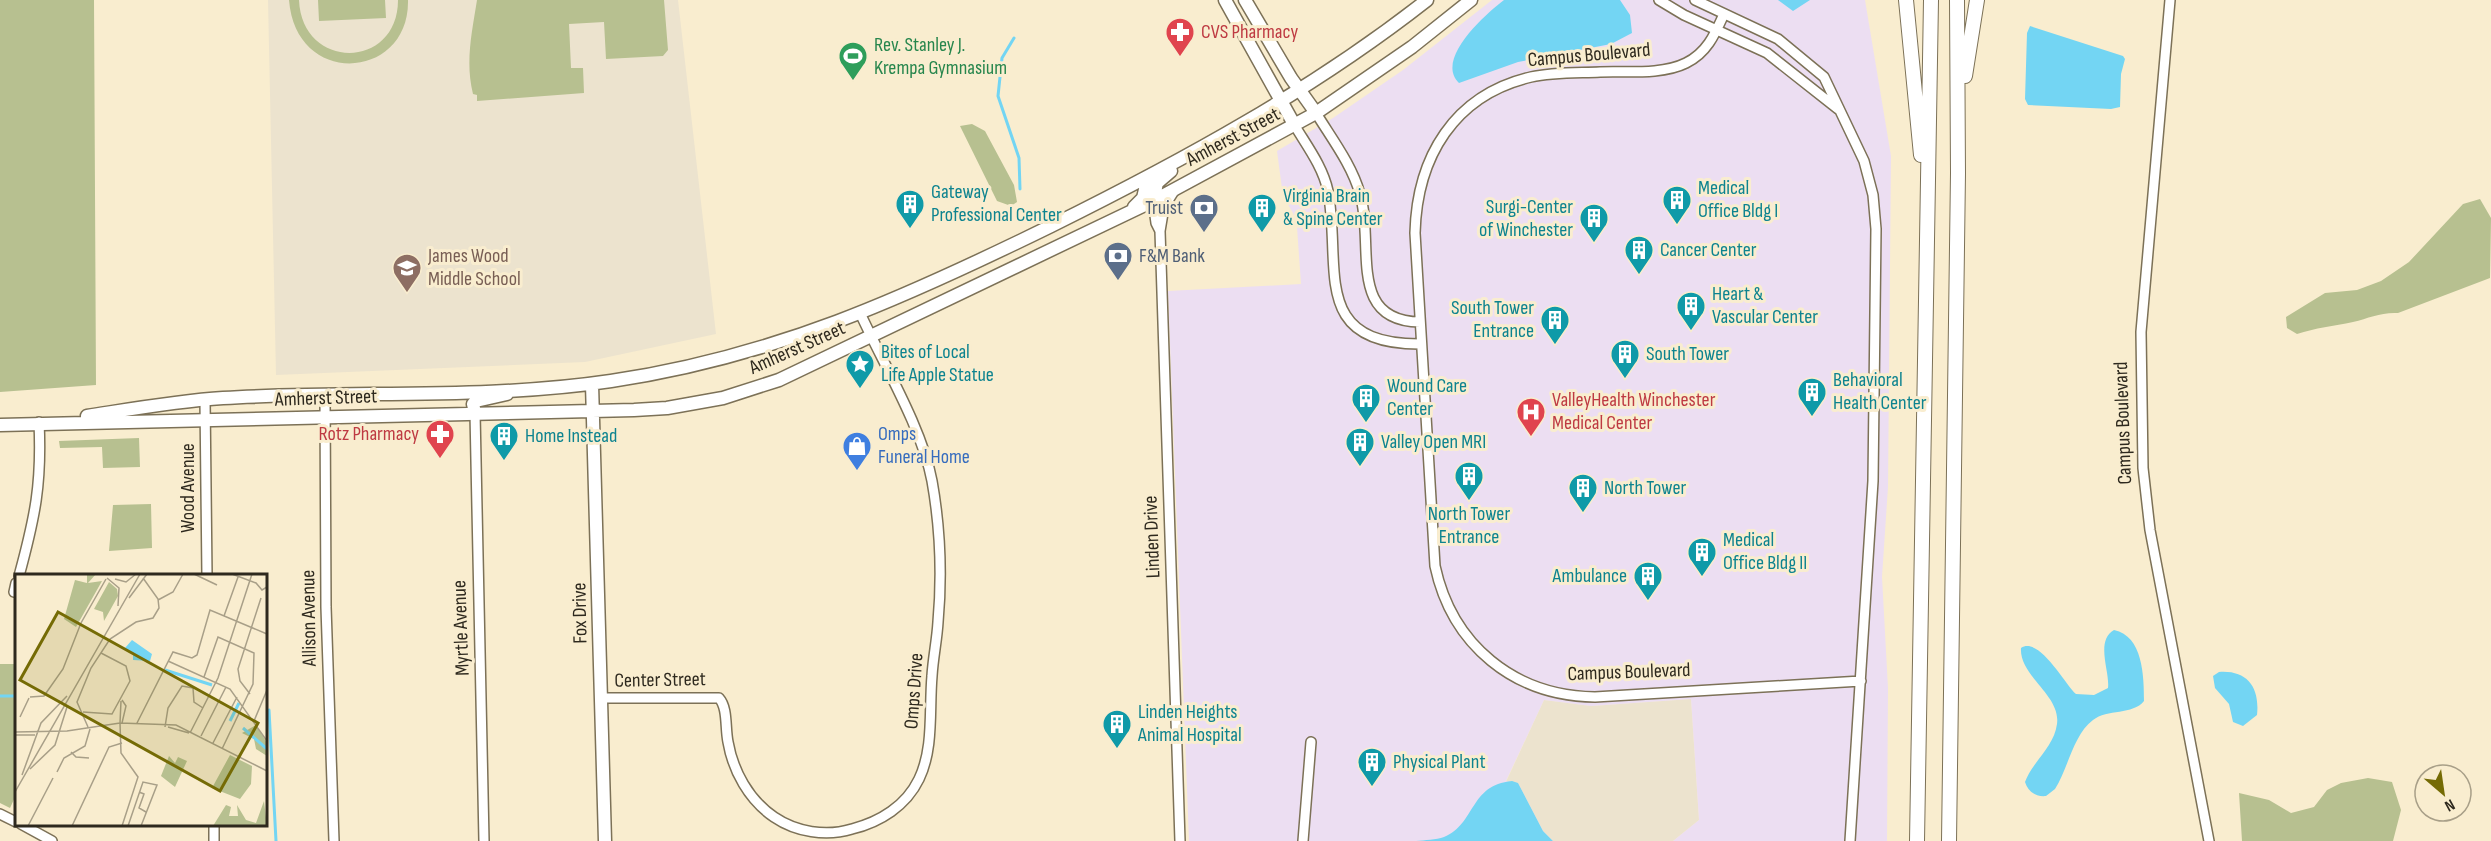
<svg xmlns="http://www.w3.org/2000/svg" width="2491" height="841" font-family="'Sofia Sans Condensed',sans-serif">
  <style>
    .education { fill: #ece3ce }
    .medical { fill: #ecdef2 }
    .green { fill: #b7c090 }
    .water { fill: #73d5f3 }
    .lines { fill: none; stroke-linecap: round; stroke-linejoin: round }
    .stream { stroke: #73d5f3; stroke-width: 3 }
    .minor-casing { stroke: #7c7157; stroke-width: 12 }
    .major-casing { stroke: #7c7157; stroke-width: 15 }
    .highway-casing { stroke: #7c7157; stroke-width: 16 }
    .minor { stroke: #fff; stroke-width: 9 }
    .major { stroke: #fff; stroke-width: 12 }
    .highway { stroke: #fff; stroke-width: 14 }
    .labels { text-anchor: middle; dominant-baseline: central; stroke-width: 6; stroke-linejoin: round; paint-order: stroke }
    .health-label { font-size: 20px; fill: #be3a42; stroke: #f9edcf; text-anchor: start }
    .leisure-label { font-size: 20px; fill: #27864d; stroke: #f9edcf; text-anchor: start }
    .street-label { font-size: 20px; fill: #2e291e; stroke: #f9edcf }
    .culture-label { font-size: 20px; fill: #0d838f; stroke: #f9edcf; text-anchor: start }
    .service-label { font-size: 20px; fill: #4e5e75; stroke: #f9edcf; text-anchor: end }
    .education-label { font-size: 20px; fill: #785e54; stroke: #f9edcf; text-anchor: start }
    .shop-label { font-size: 20px; fill: #366cbe; stroke: #f9edcf; text-anchor: start }
    .inset-river { fill: none; stroke: #73d5f3; stroke-width: 3 }
    .inset-road { fill: none; stroke: #a89f88; stroke-width: 1.5 }
    .view { fill: #756b05; fill-opacity: 0.15; stroke: #756b05; stroke-width: 3 }
    .inset-edge { fill: none; stroke: #2e291e; stroke-width: 3 }
  </style>
  <rect width="100%" height="100%" fill="#f9edcf"/>
  <!-- education -->
  <path class="education" d="M268,0H678L716,334L585,362L276,375Z
    M1691,699L1699,820L1673,841H1553L1543,831L1518,783L1506,782L1544,700L1591,706Z"/>
  <!-- medical -->
  <path class="medical" d="M1492,0H1865L1891,156L1888,487L1882,577L1888,688L1887,841H1673L1699,820L1691,699L1591,706L1544,700L1506,781L1518,783L1543,831L1553,841H1189L1168,291L1301,284L1297,227L1293,213L1283,196L1277,151L1333,118L1403,70Z"/>
  <!-- green -->
  <path class="green" d="M0,0H94L96,385L0,392Z
    M289,0H299C302,71 398,70 398,0H408C410,80 296,89 289,0Z
    M318,0H385L386,18L319,21Z
    M477,0H664L668,50L663,56L606,59L604,22L569,24L571,68H583L584,93L477,101V95L473,94C465,62 472,32 477,0Z
    M972,124L985,131L1014,185L1017,202L1011,206L997,201L960,126Z
    M2480,199L2491,218L2490,278L2398,313C2381,312 2369,318 2353,322C2334,326 2315,328 2297,334L2287,328L2286,317L2325,293L2357,290L2381,281L2409,262L2463,204Z
    M139,438L140,467L103,468L102,447L60,448L59,441Z
    M151,504L152,548L109,551L113,505Z
    M0,664H16V795L10,808L0,803Z
    M2368,778L2392,782L2401,810L2393,841H2242L2239,793L2269,800L2291,813L2314,807L2327,790L2341,783Z"/>
  <!-- water -->
  <path class="water" d="M1504,0H1620L1630,15L1632,33L1611,44L1518,62L1459,83C1434,59 1487,13 1504,0Z
    M1778,0H1810L1793,11Z
    M2030,26L2123,56L2125,59L2121,74L2120,107L2111,109L2028,105L2025,99L2027,33Z
    M2114,630C2143,636 2144,676 2144,701C2133,715 2107,709 2093,720C2073,735 2068,769 2055,789L2046,796C2036,797 2028,792 2025,782C2033,761 2054,747 2057,724C2061,695 2019,676 2021,648C2039,636 2064,683 2076,694L2094,695L2108,688C2110,671 2095,641 2114,630Z
    M2219,672C2247,670 2260,687 2257,715L2243,726L2233,722L2229,704L2215,688L2213,676Z
    M1512,781L1518,783L1543,831L1553,841H1416C1425,840 1436,840 1444,837C1476,824 1469,785 1512,781Z"/>
  <g class="lines">
    <!-- stream -->
    <path class="stream" d="M1014,38L1002,58L998,96L1019,158L1020,189
      M0,696H16
      M269,710L276,841"/>
    <!-- minor casing -->
    <g class="minor-casing">
      <path id="minor" d="M1659,0L1684,15L1767,53L1838,109
        M1695,0L1778,39L1824,77L1864,161L1873,195L1876,229L1873,481L1850,841
        M2170,0L2141,332L2143,468L2150,530L2209,841
        M1724,14C1715,34 1707,53 1686,63C1662,75 1626,71 1600,72C1577,73 1553,72 1531,77C1454,95 1417,157 1415,233L1435,566C1452,645 1514,696 1595,697L1861,681
        M1316,113C1332,139 1352,165 1360,194C1375,244 1346,321 1420,322
        M1295,126C1307,146 1323,167 1328,191C1342,266 1309,345 1421,344
        M1174,191L1164,207L1160,231L1180,841
        M1153,201L1156,223L1160,231
        M325,395L326,607L334,841
        M205,400L207,576
        M475,413L484,841
        M19,576C35,517 42,484 39,422
        M14,592L16,583
        M602,698H719C728,708 725,728 728,742C733,771 749,800 774,817C796,832 826,837 852,829C880,822 906,806 919,779C934,748 929,710 932,676C933,658 937,640 938,622C942,577 940,526 932,481C922,428 884,365 861,315
        M0,814L16,822
        M21,824L52,841
        M214,824V841
        M1303,841L1311,742"/>
    </g>
    <!-- major casing -->
    <g class="major-casing">
      <path id="major" d="M1225,0L1295,126
        M1245,0L1291,78L1316,113
        M1153,201L1157,183L1171,171
        M1134,207L1143,198L1148,177
        M592,384L605,841
        M475,413L473,404L476,401L507,394
        M87,416C132,409 177,401 223,398C351,390 483,400 611,381C774,357 904,298 1051,226C1182,161 1311,91 1427,0
        M0,425L634,410L667,408L723,398L779,380L1153,201L1316,113L1412,47L1471,0"/>
    </g>
    <!-- highway casing -->
    <g class="highway-casing">
      <path id="highway" d="M1906,0L1921,155
        M1965,76L1977,0
        M1917,841L1931,0
        M1949,841L1958,173L1957,0"/>
    </g>
    <!-- minor -->
    <use href="#minor" class="minor"/>
    <!-- major -->
    <use href="#major" class="major"/>
    <!-- highway -->
    <use href="#highway" class="highway"/>
  </g>
  <!-- icons -->
  <defs>
    <g id="pharmacy-pin" transform="scale(1.5)"><path d="M0 17L-7.5 6A9.5 9.5 0 1 1 7.5 6Z" fill="#e0444e" stroke="#f9edcf"/><path d="M-2-6h4v4h4v4h-4v4h-4v-4h-4v-4h4Z" fill="#fff"/></g>
    <g id="stadium-pin" transform="scale(1.5)"><path d="M0 17L-7.5 6A9.5 9.5 0 1 1 7.5 6Z" fill="#2e9e5b" stroke="#f9edcf"/><path d="M0-5a6.5 5 0 1 0 0 10a6.5 5 0 1 0 0-10ZM-3.5-1.8h7v3.6h-7Z" fill="#fff"/></g>
    <g id="building-pin" transform="scale(1.5)"><path d="M0 17L-7.5 6A9.5 9.5 0 1 1 7.5 6Z" fill="#0f9aa8" stroke="#f9edcf"/><path d="M-4-6H4V6H1V3H-1V6H-4ZM-2.5-4.3h1.7v1.8h-1.7ZM.8-4.3h1.7v1.8H.8ZM-2.5-1h1.7V.8h-1.7ZM.8-1h1.7V.8H.8Z" fill="#fff"/></g>
    <g id="bank-pin" transform="scale(1.5)"><path d="M0 17L-7.5 6A9.5 9.5 0 1 1 7.5 6Z" fill="#5c6f8a" stroke="#f9edcf"/><path d="M-6-4H6V4H-6ZM0-2.3a2.3 2.3 0 1 0 0 4.6a2.3 2.3 0 1 0 0-4.6Z" fill="#fff"/></g>
    <g id="school-pin" transform="scale(1.5)"><path d="M0 17L-7.5 6A9.5 9.5 0 1 1 7.5 6Z" fill="#8d6e63" stroke="#f9edcf"/><path d="M0-5L7-2L0 1L-7-2ZM-4 1L0 2.5L4 1V4Q0 6-4 4Z" fill="#fff"/></g>
    <g id="sight-pin" transform="scale(1.5)"><path d="M0 17L-7.5 6A9.5 9.5 0 1 1 7.5 6Z" fill="#0f9aa8" stroke="#f9edcf"/><path d="M0-6L1.8-2.2L6-1.7L2.9 1.2L3.7 5.4L0 3.3L-3.7 5.4L-2.9 1.2L-6-1.7L-1.8-2.2Z" fill="#fff"/></g>
    <g id="hospital-pin" transform="scale(1.5)"><path d="M0 17L-7.5 6A9.5 9.5 0 1 1 7.5 6Z" fill="#e0444e" stroke="#f9edcf"/><path d="M-5-5h3v3.5h4V-5h3V5h-3V1.5h-4V5h-3Z" fill="#fff"/></g>
    <g id="shop-pin" transform="scale(1.5)"><path d="M0 17L-7.5 6A9.5 9.5 0 1 1 7.5 6Z" fill="#3f7fe0" stroke="#f9edcf"/><path d="M-5-2.5h2.3a2.7 3.5 0 0 1 5.4 0H5L5.5 6h-11ZM-1.5-2.5h3a1.5 2.3 0 0 0-3 0Z" fill="#fff"/></g>
  </defs>
  <g fill-rule="evenodd">
    <use href="#pharmacy-pin" x="1180" y="32"/>
    <use href="#stadium-pin" x="853" y="56"/>
    <use href="#building-pin" x="1677" y="200"/>
    <use href="#building-pin" x="910" y="204"/>
    <use href="#bank-pin" x="1204" y="208"/>
    <use href="#building-pin" x="1262" y="208"/>
    <use href="#building-pin" x="1594" y="218"/>
    <use href="#building-pin" x="1639" y="250"/>
    <use href="#bank-pin" x="1118" y="256"/>
    <use href="#school-pin" x="407" y="268"/>
    <use href="#building-pin" x="1691" y="306"/>
    <use href="#building-pin" x="1555" y="320"/>
    <use href="#building-pin" x="1625" y="354"/>
    <use href="#sight-pin" x="860" y="364"/>
    <use href="#building-pin" x="1812" y="392"/>
    <use href="#building-pin" x="1366" y="398"/>
    <use href="#hospital-pin" x="1531" y="412"/>
    <use href="#pharmacy-pin" x="440" y="434"/>
    <use href="#building-pin" x="504" y="436"/>
    <use href="#building-pin" x="1360" y="442"/>
    <use href="#shop-pin" x="857" y="446"/>
    <use href="#building-pin" x="1469" y="476"/>
    <use href="#building-pin" x="1583" y="488"/>
    <use href="#building-pin" x="1702" y="552"/>
    <use href="#building-pin" x="1648" y="576"/>
    <use href="#building-pin" x="1117" y="724"/>
    <use href="#building-pin" x="1372" y="762"/>
  </g>
  <g class="labels">
    <!-- health labels -->
    <g class="health-label">
      <text x="1201" y="32">CVS Pharmacy</text>
      <text x="1552" y="400">ValleyHealth Winchester<tspan x="1552" dy="23">Medical Center</tspan></text>
      <text x="419" y="434" text-anchor="end">Rotz Pharmacy</text>
    </g>
    <!-- leisure labels -->
    <g class="leisure-label">
      <text x="874" y="45">Rev. Stanley J.<tspan x="874" dy="23">Krempa Gymnasium</tspan></text>
    </g>
    <!-- street labels -->
    <g class="street-label">
      <text transform="translate(1589 55) rotate(-5)">Campus Boulevard</text>
      <text transform="translate(1233 137) rotate(-28)">Amherst Street</text>
      <text transform="translate(797 348) rotate(-24)">Amherst Street</text>
      <text transform="translate(326 398) rotate(-2)">Amherst Street</text>
      <text transform="translate(2123 423) rotate(-92)">Campus Boulevard</text>
      <text transform="translate(188 488) rotate(-90)">Wood Avenue</text>
      <text transform="translate(1152 537) rotate(-92)">Linden Drive</text>
      <text transform="translate(580 613) rotate(-91)">Fox Drive</text>
      <text transform="translate(309 618) rotate(-91)">Allison Avenue</text>
      <text transform="translate(461 628) rotate(-92)">Myrtle Avenue</text>
      <text transform="translate(1629 672) rotate(-2)">Campus Boulevard</text>
      <text transform="translate(660 680) rotate(-1)">Center Street</text>
      <text transform="translate(914 691) rotate(-86)">Omps Drive</text>
    </g>
    <!-- culture labels -->
    <g class="culture-label">
      <text x="1698" y="188">Medical<tspan x="1698" dy="23">Office Bldg I</tspan></text>
      <text x="931" y="192">Gateway<tspan x="931" dy="23">Professional Center</tspan></text>
      <text x="1283" y="196">Virginia Brain<tspan x="1283" dy="23">&amp; Spine Center</tspan></text>
      <text x="1573" y="207" text-anchor="end">Surgi-Center<tspan x="1573" dy="23">of Winchester</tspan></text>
      <text x="1660" y="250">Cancer Center</text>
      <text x="1712" y="294">Heart &amp;<tspan x="1712" dy="23">Vascular Center</tspan></text>
      <text x="1534" y="308" text-anchor="end">South Tower<tspan x="1534" dy="23">Entrance</tspan></text>
      <text x="881" y="352">Bites of Local<tspan x="881" dy="23">Life Apple Statue</tspan></text>
      <text x="1646" y="354">South Tower</text>
      <text x="1833" y="380">Behavioral<tspan x="1833" dy="23">Health Center</tspan></text>
      <text x="1387" y="386">Wound Care<tspan x="1387" dy="23">Center</tspan></text>
      <text x="525" y="436">Home Instead</text>
      <text x="1381" y="442">Valley Open MRI</text>
      <text x="1604" y="488">North Tower</text>
      <text x="1469" y="514" text-anchor="middle">North Tower<tspan x="1469" dy="23">Entrance</tspan></text>
      <text x="1723" y="540">Medical<tspan x="1723" dy="23">Office Bldg II</tspan></text>
      <text x="1627" y="576" text-anchor="end">Ambulance</text>
      <text x="1138" y="712">Linden Heights<tspan x="1138" dy="23">Animal Hospital</tspan></text>
      <text x="1393" y="762">Physical Plant</text>
    </g>
    <!-- service labels -->
    <g class="service-label">
      <text x="1183" y="208">Truist</text>
      <text x="1139" y="256" text-anchor="start">F&amp;M Bank</text>
    </g>
    <!-- education labels -->
    <g class="education-label">
      <text x="428" y="256">James Wood<tspan x="428" dy="23">Middle School</tspan></text>
    </g>
    <!-- shop labels -->
    <g class="shop-label">
      <text x="878" y="434">Omps<tspan x="878" dy="23">Funeral Home</tspan></text>
    </g>
  </g>
  <!-- overview -->
  <g transform="translate(15 574)">
    <rect width="252" height="252" fill="#f9edcf"/>
    <path d="M72,0H81L73,9L87,7L61,53L49,45L60,6L72,9ZM94,8L102,15L103,22L89,47L88,38L79,35ZM241,151L252,169V182L241,175L239,165L227,159ZM215,181L237,192L236,210L225,225L197,214ZM154,182L160,189L163,183L172,187L160,213L146,202ZM249,227L252,252H198L211,231L216,233L214,242H223L222,231L231,246L241,249Z" fill="#b7c090"/>
    <path d="M117,66L137,80L135,87L118,86V79L110,74Z" fill="#73d5f3"/>
    <path class="inset-river" d="M150,96L197,111M215,147L224,129M228,154L252,175"/>
    <path class="inset-road" d="M179,0L202,11M217,0L241,9L247,16L252,13M92,4L104,14L103,32M100,5L111,8L121,0M114,24L132,0M143,26L158,18L168,0M209,42L223,3M153,87L215,115L252,167M189,103L203,63L239,79L238,110L207,175M235,120L225,107L223,95L246,24M15,123L29,122L48,95L66,49L91,5M107,126L111,132L107,149M68,138L97,140L115,107L111,92L86,79M5,143L14,124M239,147L252,116M105,149L106,127M105,149L106,179L123,203L107,252M122,149L158,78L177,84L182,81L195,36L252,60M73,153L62,128L76,94L95,65L121,48L138,44L144,34L143,25L128,4M150,153L153,134L167,112L178,114L179,128L188,134M153,153L174,159M0,158L52,157L105,149L161,151L252,197M175,159L203,104L237,0M0,161H20M186,162L211,113M198,169L222,123M56,178L61,183L74,184M15,195L40,171L52,133M42,198L49,184L70,172L75,155M7,201L26,149L52,122M0,218L125,0M124,218L129,220L124,234L131,238M13,252L38,204M57,252L94,173L107,169M113,252L128,208L142,211L126,252"/>
    <path class="view" d="M43,38L243,149L205,217L5,106Z"/>
    <rect width="252" height="252" class="inset-edge"/>
  </g>
  <!-- north arrow -->
  <g transform="translate(2443 793) rotate(151)"><circle r="28" fill="#f9edcf" stroke="#a89f88" stroke-width="1.5"/>
  <path d="M0-4.5L10 22L0 15L-10 22Z" fill="#756b05"/>
  <text y="-9" font-size="16" font-weight="bold" text-anchor="middle" fill="#2e291e">N</text>
  </g>
</svg>
